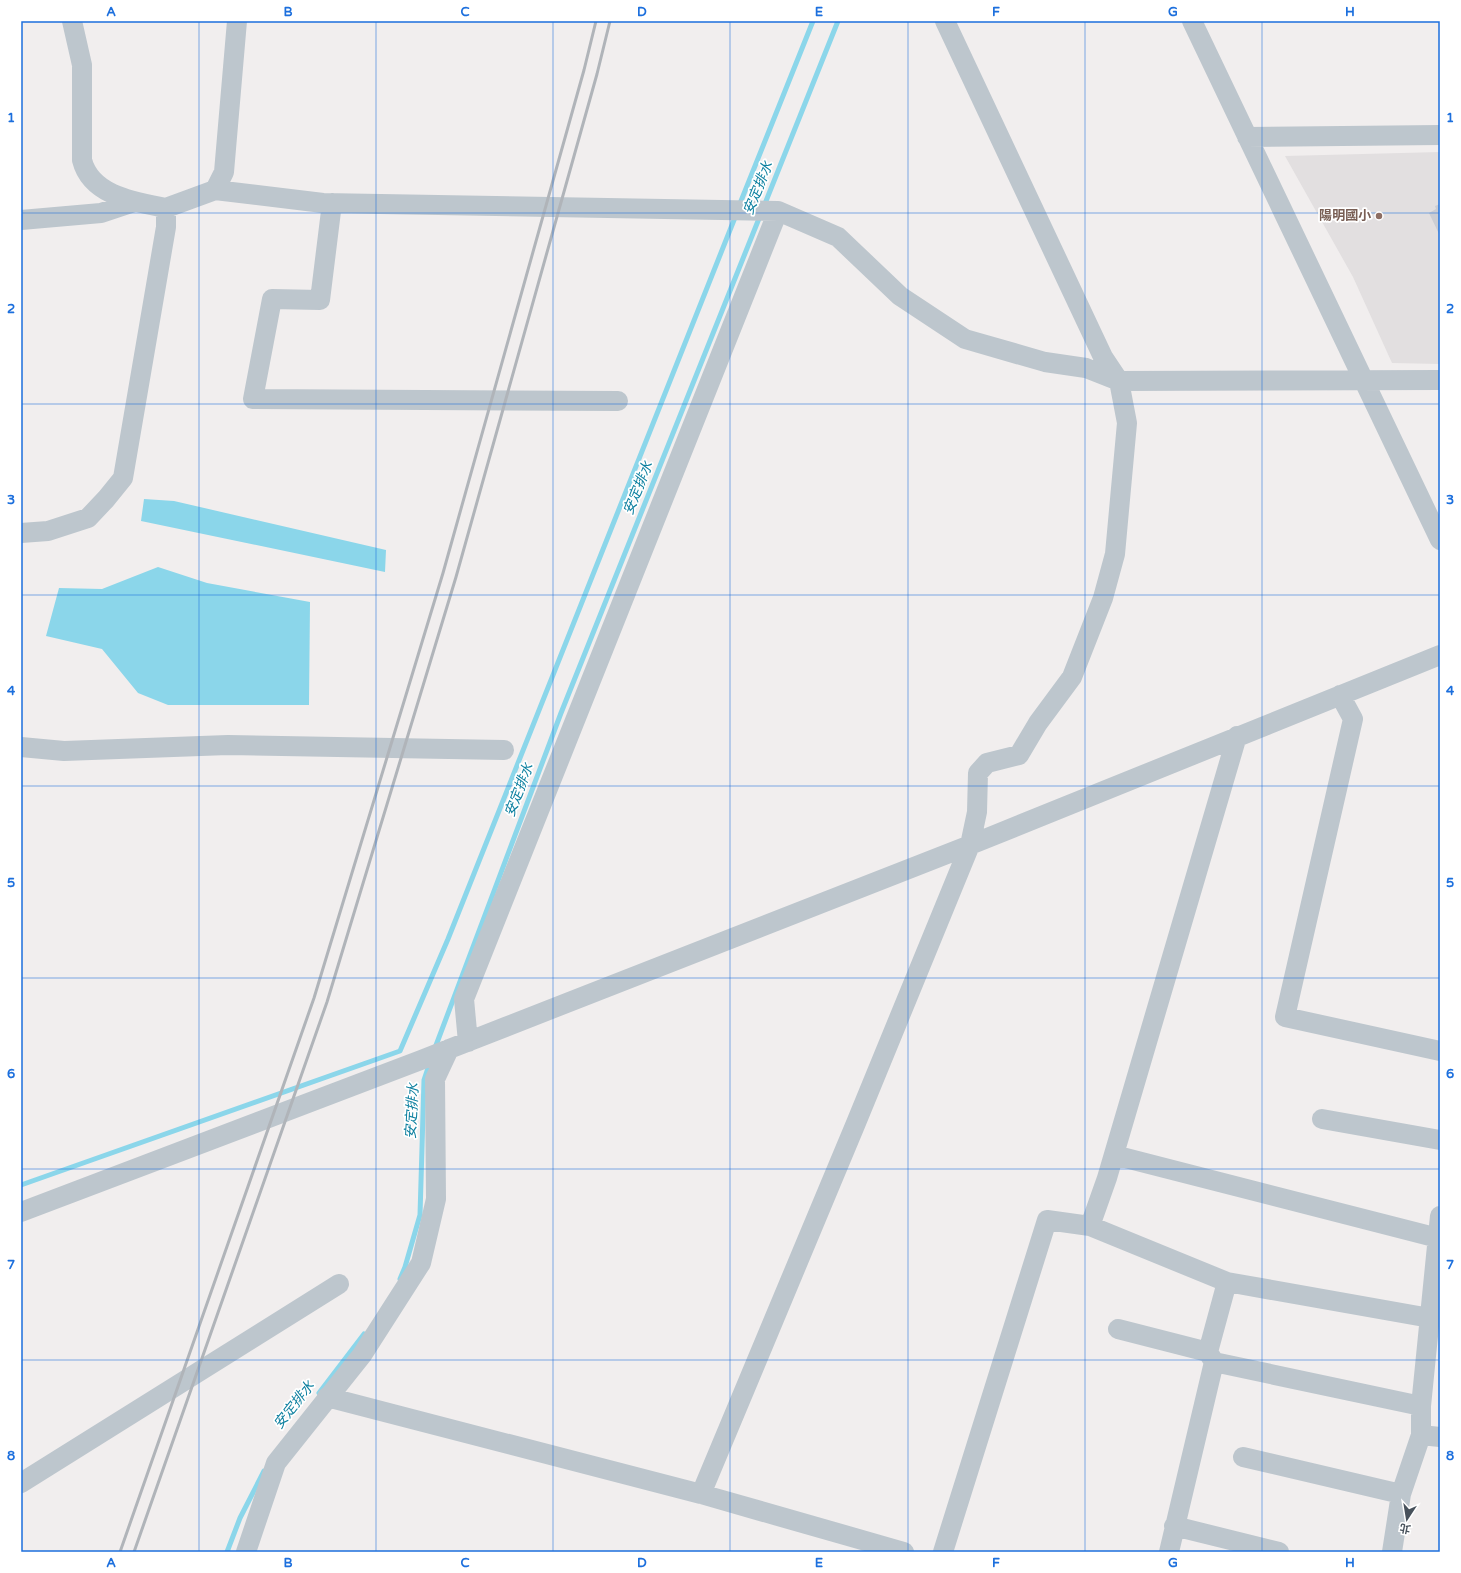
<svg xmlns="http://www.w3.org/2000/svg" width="1461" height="1573" font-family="'Varela Round','Noto Sans TC',sans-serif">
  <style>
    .education { fill: #e2dfe0 }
    .water { fill: #8bd6ea }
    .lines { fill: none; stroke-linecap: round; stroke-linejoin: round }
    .stream { stroke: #8bd6ea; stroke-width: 5 }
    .building { fill: #cbcdd3 }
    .minor { stroke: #bdc6cd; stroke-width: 20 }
    .rail { stroke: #b0b4b9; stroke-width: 3 }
    .grid { fill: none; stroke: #1c6fdd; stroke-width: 1; stroke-opacity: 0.55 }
    .education-dot { fill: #8d6e63; stroke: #fff; stroke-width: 1.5 }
    .labels { text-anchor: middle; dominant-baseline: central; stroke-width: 3.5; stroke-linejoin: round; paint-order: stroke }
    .education-label { font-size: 13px; font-weight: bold; fill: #785e54; stroke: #fff; text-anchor: end }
    .water-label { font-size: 14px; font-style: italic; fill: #0e80a0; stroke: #fff }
    .neatline { fill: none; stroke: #1c6fdd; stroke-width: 1.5 }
    .grid-label { font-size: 13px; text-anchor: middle; font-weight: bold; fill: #1c6fdd }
  </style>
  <rect width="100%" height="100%" fill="#f1eeee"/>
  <!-- education -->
  <path class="education" d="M1440,152V364L1392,363L1353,277L1285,156Z"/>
  <!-- water -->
  <path class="water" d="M144,499L174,501L386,550L385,572L141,521Z
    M158,567L207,583L310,602L309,705H168L138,693L102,649L46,636L59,588L102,589Z"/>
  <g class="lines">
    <!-- stream -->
    <path class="stream" d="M739,206L813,21
      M764,206L838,21
      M435,1048L561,713L760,216
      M21,1185L400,1051L448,939L736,215
      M400,1279L405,1267L420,1215L424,1080L430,1062
      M319,1393L364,1334
      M227,1552L240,1518L264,1471"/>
  </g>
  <!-- building -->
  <path class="building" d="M1440,204V236L1429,213L1436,209L1435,206Z"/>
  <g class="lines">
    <!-- minor -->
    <path class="minor" d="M72,21L82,65V160C91,196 135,202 166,208
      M945,21L1103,357L1119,381L1440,380
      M1192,21L1440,540
      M1247,137L1440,135
      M215,190L323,203L778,211L838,237L900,296L965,339L1045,362L1086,368L1119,381L1127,423L1115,554L1103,598L1072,677L1038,723L1019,755L987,763L978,773L977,812L970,845L856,1123L701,1494
      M332,203L320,300L272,299L253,399L618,401
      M21,220L101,213L134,202
      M21,533L48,531L88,518L106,499L123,478L166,227V208L215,190L224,172L237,21
      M1340,695L1353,719L1285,1017L1440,1051
      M21,747L64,751L228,745L504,750
      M468,1042L464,999L778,211
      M1322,1119L1440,1140
      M1114,1155L1438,1238
      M21,1212L421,1060L970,845L1440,655
      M1440,1216L1421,1406V1435L1440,1437
      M1090,1226L1227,1282L1430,1318
      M1118,1329L1208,1352
      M1214,1362L1421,1406
      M327,1397L701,1494L904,1552
      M1243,1457L1401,1494
      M21,1483L339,1284
      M1174,1526L1279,1552
      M246,1552L276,1463L362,1355L421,1263L436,1199L435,1079L449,1049
      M943,1552L1047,1220L1090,1226L1107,1178L1237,736
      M1169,1552L1214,1362L1208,1352L1227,1282
      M1392,1552L1401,1494L1421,1435"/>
    <!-- rail -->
    <path class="rail" d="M120,1552L314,998L443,573L584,70L596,21
      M134,1552L327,1002L456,577L597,74L610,21"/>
  </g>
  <!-- grid -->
  <path class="grid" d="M199,21V1552M376,21V1552M553,21V1552M730,21V1552M908,21V1552M1085,21V1552M1262,21V1552M21,213H1440M21,404H1440M21,595H1440M21,786H1440M21,978H1440M21,1169H1440M21,1360H1440"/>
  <!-- markers -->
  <circle class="education-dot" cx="1379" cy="216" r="4"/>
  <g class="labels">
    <!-- education labels -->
    <g class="education-label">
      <text x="1371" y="216">陽明國小</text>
    </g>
    <!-- water labels -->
    <g class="water-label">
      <text transform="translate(758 188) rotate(-68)">安定排水</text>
      <text transform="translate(638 488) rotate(-68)">安定排水</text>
      <text transform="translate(519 790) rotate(-69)">安定排水</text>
      <text transform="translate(412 1111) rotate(-87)">安定排水</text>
      <text transform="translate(294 1405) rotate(-52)">安定排水</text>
    </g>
  </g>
  <!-- border -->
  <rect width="1461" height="1573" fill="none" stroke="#ffffff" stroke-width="44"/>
  <!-- north arrow -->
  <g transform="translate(1407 1519) rotate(192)" stroke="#ffffff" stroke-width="3" paint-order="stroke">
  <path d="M0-3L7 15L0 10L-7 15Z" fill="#47515b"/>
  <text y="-6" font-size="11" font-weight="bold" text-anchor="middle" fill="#47515b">北</text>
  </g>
  <rect x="22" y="22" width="1417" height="1529" class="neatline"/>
  <g class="grid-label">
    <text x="111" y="16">A</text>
    <text x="288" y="16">B</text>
    <text x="465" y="16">C</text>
    <text x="642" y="16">D</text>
    <text x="819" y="16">E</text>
    <text x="996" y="16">F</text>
    <text x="1173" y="16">G</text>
    <text x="1350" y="16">H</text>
    <text x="11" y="122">1</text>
    <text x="1450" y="122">1</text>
    <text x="11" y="313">2</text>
    <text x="1450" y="313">2</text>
    <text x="11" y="504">3</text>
    <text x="1450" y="504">3</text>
    <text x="11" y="695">4</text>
    <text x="1450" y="695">4</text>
    <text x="11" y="887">5</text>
    <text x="1450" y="887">5</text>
    <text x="11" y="1078">6</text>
    <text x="1450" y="1078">6</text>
    <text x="11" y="1269">7</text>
    <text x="1450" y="1269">7</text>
    <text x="11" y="1460">8</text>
    <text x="1450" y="1460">8</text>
    <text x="111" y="1567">A</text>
    <text x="288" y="1567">B</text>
    <text x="465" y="1567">C</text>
    <text x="642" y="1567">D</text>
    <text x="819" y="1567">E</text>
    <text x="996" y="1567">F</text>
    <text x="1173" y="1567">G</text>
    <text x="1350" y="1567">H</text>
  </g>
</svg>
